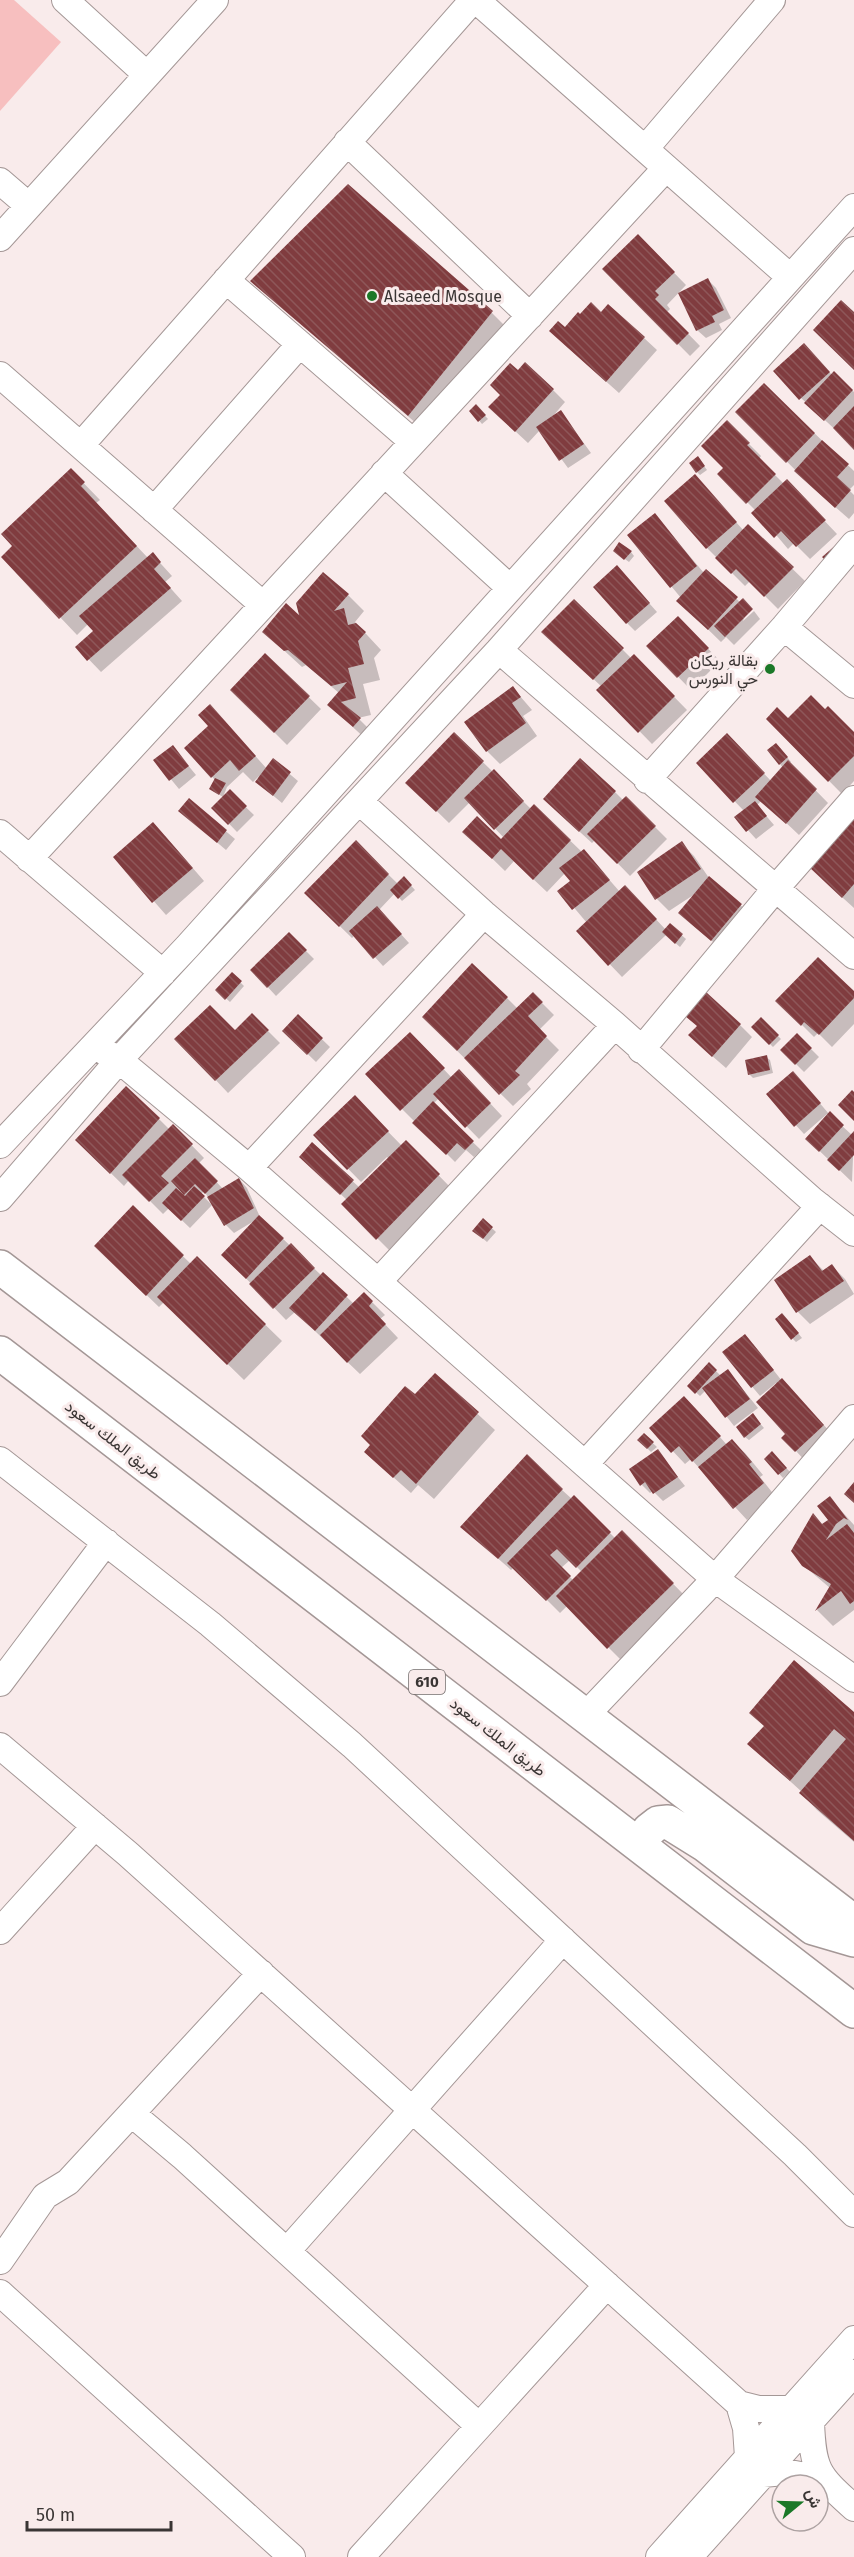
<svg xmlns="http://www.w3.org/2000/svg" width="854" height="2557" font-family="'Fira Sans',Vazirmatn,sans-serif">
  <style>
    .green { fill: #f7bfbf }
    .shadow { fill: #0003; fill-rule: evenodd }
    .building { fill: url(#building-back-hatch) }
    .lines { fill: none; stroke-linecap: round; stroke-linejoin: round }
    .minor-casing { stroke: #a49796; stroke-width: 28 }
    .major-casing { stroke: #a49796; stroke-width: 36 }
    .minor { stroke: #fff; stroke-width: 26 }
    .major { stroke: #fff; stroke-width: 33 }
    .poi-dot { fill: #1b7828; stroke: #f9ebeb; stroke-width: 2 }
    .labels { text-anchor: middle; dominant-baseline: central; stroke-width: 6; stroke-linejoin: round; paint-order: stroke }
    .shield { fill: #f9ebeb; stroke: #736c6b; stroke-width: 1.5 }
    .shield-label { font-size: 15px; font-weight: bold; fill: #3a3534 }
    .poi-label { font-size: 16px; fill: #3a3534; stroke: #f9ebeb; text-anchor: start }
    .street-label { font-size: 16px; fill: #3a3534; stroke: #f9ebeb }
  </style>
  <defs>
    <pattern id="building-back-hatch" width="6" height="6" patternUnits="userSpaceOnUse" patternTransform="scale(1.5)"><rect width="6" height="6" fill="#803c3f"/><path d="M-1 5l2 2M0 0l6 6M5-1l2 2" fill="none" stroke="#8e5759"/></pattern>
  </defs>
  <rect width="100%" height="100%" fill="#f9ebeb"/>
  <!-- green -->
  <path class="green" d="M0,0H14L61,42L0,111Z"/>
  <!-- shadow -->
  <path class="shadow" d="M638,236L686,285L667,305L670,309L667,312L700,346L690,356L604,269Z
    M708,280L716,288L731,318L719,324L722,330L706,338L697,330Z
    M252,281L492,313L508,329L425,431Z
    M601,314L644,338L657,350L619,393L564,344L565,329Z
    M812,353L832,375L834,373L854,392V447L801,398Z
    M518,372L553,390L565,402L553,416L561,412L591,453L568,468L540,430L528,443L503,420L502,395Z
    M764,385L854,471V485L849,490L854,495V513L849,519L809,484L738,412Z
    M476,406L488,419L482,424L471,411Z
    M727,422L761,456L759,459L784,484L799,494L837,534L810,559L794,543L788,549L756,511L719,474L725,468Z
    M701,462L707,470L700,475L697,472Z
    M71,470L100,500L96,503L148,558L152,554L172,576L165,582L182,601L101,672L77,647L95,631L88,624L77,635L3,557L14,546Z
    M695,476L744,531L748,526L805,581L778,609L750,581L745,586L707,548L667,501Z
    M655,515L704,573L706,571L741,603L746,614L743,621L754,611L760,619L734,645L726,637L721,642L691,613L681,598L629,535Z
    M631,552L634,556L629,562L618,554Z
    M625,576L657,612L635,631L627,623Z
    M348,595L364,611L355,622L381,650L374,658L380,680L363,684L371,715L358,718L376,736L370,743L329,705L339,693L306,665L302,667L264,632L301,619Z
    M574,601L631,658L634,656L687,710L652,744L599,690L602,687L543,632Z
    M690,630L720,661L691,690L648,646Z
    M265,655L321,709L287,745L232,690Z
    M513,688L532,710L523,716L537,736L500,764L487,751L466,723Z
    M222,719L267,769L273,760L298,781L282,803L257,782L259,776L253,782L243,772L227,787L223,797L210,789L215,780L186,748Z
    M768,719L788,720L854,734V781L842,794Z
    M454,734L531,809L534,806L582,852L584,851L620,892L637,899L666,930L670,925L686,939L680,947L666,935L622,977L578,931L587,923L560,891L572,882L565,873L547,892L514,861L505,871L465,832L501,841L504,838L470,802L449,823L408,783Z
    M173,747L196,775L179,789L155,760Z
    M740,748L771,781L783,768L780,764V748L791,762L789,763L828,803L799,835L762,800L757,805L774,825L756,839L736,817L744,811L698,763Z
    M230,792L254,815L237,832L214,808Z
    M615,792L623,800L626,798L667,839L630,876L595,840L592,843L558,812Z
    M189,800L235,839L226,850L180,811Z
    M854,820V908L822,879Z
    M165,836L204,881L166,915L115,857Z
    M356,843L398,884L404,878L415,890L402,901L395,893L379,910L409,943L383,966L355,935L352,938L306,893Z
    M681,843L694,856L709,878L754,917L725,952L693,925L695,894L669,911L657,899Z
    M289,934L314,959L276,996L252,970Z
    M232,974L244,986L230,1002L217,990Z
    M854,993V1024L832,1047L818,1033L814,1037L778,1001Z
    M533,994L554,1015L539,1030L559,1050L527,1084L531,1089L513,1106L436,1030L507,998L518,1009Z
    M252,1015L280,1043L228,1093L177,1039L235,1032Z
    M298,1016L330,1047L316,1062L284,1031Z
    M761,1019L781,1039L773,1047L753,1027Z
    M740,1025L752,1037L726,1068L703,1048Z
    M797,1035L819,1057L804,1072L782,1050Z
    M422,1046L452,1078L472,1084L502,1116L479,1139L439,1098L433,1104L481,1150L474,1157L466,1150L455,1162L367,1074Z
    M766,1057L770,1060L773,1073L753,1078L749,1074Z
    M801,1081L829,1114L852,1135L854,1133L852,1182L807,1139L828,1115L827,1114L804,1134L768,1095Z
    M367,1110L402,1146L406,1142L451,1188L390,1251L343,1204L347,1200L309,1165L312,1144L360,1188L389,1159L387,1157L361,1182L315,1135Z
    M159,1119L170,1130L173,1126L204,1158L199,1163L223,1189L239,1179L247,1188L260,1217L321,1275L323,1274L354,1304L364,1294L385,1315L380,1319L398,1338L360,1374L295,1312L286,1320L236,1268L254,1221L234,1233L226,1225L204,1191L201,1194L212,1205L190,1228L169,1208L163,1214L129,1180L124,1186L77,1140Z
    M133,1208L191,1264L197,1258L282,1341L244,1380L164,1302L159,1307L109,1259Z
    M483,1220L496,1232L487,1242L474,1231Z
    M810,1257L824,1271L832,1266L845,1279L854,1294L810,1324L798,1312Z
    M786,1318L802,1338L796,1342L793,1339Z
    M753,1344L782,1381L836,1438L808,1464L796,1451L787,1434L777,1385L776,1383L760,1396L724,1353Z
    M709,1364L721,1376L728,1371L758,1408L734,1426L706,1390L700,1396L689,1386Z
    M435,1375L495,1430L434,1499L418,1485L411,1493L383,1468L416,1396Z
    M697,1411L727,1445L732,1441L745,1453L763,1475L760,1477L775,1496L747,1520L691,1459L685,1464L651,1428Z
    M756,1419L764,1428L749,1440L745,1437Z
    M644,1435L657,1447L651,1452L639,1440Z
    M657,1451L685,1486L663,1501L653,1491L650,1493L642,1485Z
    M772,1453L790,1472L783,1478L766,1459Z
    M562,1490L572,1499L574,1497L616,1539L622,1532L689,1600L625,1664L567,1606L560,1613L514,1567L511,1570L462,1527ZM570,1560L582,1572L574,1581L561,1568Z
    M830,1498L854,1525V1610L833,1626L817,1610L830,1588L803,1565L814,1516L823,1525L830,1520Z
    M751,1713L854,1714V1842L817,1810L801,1793L802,1792L749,1744L765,1727Z"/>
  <!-- building -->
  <path class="building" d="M348,184L493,311L408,416L250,281Z
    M638,234L675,272L655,291L659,295L655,299L689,333L677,345L602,269Z
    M708,278L724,310L712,316L715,322L696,331L678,293Z
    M841,300L854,312V370L813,330Z
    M591,302L601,312L608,304L645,337L606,382L549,331L558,321L565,327L578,312L580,314Z
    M804,343L830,372L799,400L773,371Z
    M525,362L554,389L515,432L488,407L500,395L490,385L510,363L518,370Z
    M834,371L853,390L824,421L804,403Z
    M764,383L815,433L786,463L735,412Z
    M476,404L486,415L478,422L469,411Z
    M854,406V450L833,428Z
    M561,410L584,444L559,461L536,427Z
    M727,420L750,443L747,445L776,474L746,504L717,474L723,468L701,446Z
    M822,440L849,464L837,477L851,490L835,508L794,471Z
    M698,456L705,466L696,473L689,463Z
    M71,468L85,482L81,486L137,546L59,619L1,557L12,546L1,534Z
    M695,474L737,522L706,549L664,501Z
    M787,479L826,520L796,547L781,531L774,538L751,513Z
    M655,513L697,566L670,588L627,535Z
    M748,524L794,567L764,597L736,569L731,574L715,558Z
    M619,542L632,551L624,560L613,551Z
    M837,544L844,552L830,565L822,557Z
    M153,552L161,562L154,569L171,588L87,661L75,647L93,631L79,616Z
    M617,565L650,603L626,624L593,587Z
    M706,569L738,597L708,630L676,601Z
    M323,572L349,594L334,611L344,608L348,625L356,623L366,632L358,641L364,664L348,668L356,698L341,702L361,718L353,727L327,705L347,682L331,686L288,650L284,651L262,632L286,603L299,615L296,603Z
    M743,598L753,609L725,637L714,626Z
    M574,599L624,648L593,680L541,632Z
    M678,616L709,648L677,678L646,646Z
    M265,653L310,696L274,733L230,690Z
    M634,654L675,696L638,733L596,690Z
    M513,686L521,697L512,703L526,723L486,752L464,722Z
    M811,695L825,709L828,706L854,732V756L828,782L766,719L777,707L788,718Z
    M210,704L256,756L239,771L230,760L211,778L184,748L208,726L198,715Z
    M454,732L484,761L436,812L405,783Z
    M727,733L765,773L733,803L696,763Z
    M776,743L788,757L779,765L767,750Z
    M173,745L189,766L169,781L153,760Z
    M273,758L291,772L273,796L255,782Z
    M580,758L616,791L579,832L543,799Z
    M788,760L817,789L786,824L755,797Z
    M494,769L524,801L494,830L464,798Z
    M215,778L226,783L219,795L209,789Z
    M230,789L247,806L228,825L211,808Z
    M626,796L656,826L617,864L587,834Z
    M189,798L227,830L217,843L178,811Z
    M755,801L767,816L746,832L734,817Z
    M534,804L571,840L533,880L501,849L492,859L462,832L477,816L501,839Z
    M854,816V884L842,898L808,866Z
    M153,822L193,868L152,903L113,857Z
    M356,840L389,874L339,927L304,893Z
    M682,841L701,869L655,900L637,872Z
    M584,849L610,880L572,910L557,891L570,881L559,868Z
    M404,876L412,885L398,899L390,890Z
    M709,876L742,904L711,941L678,913Z
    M625,885L657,919L608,966L576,931Z
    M377,906L402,934L373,959L349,931Z
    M670,923L683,934L675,944L662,932Z
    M289,932L307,950L267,988L250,970Z
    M818,957L854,991V998L819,1035L804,1022L801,1026L775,1001Z
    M472,963L508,997L457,1051L422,1017Z
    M232,972L242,981L225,1000L215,990Z
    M533,992L543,1002L528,1016L547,1036L515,1071L520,1075L499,1095L464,1058Z
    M706,992L741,1024L712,1057L688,1035L697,1026L685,1016Z
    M210,1005L235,1030L252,1013L269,1030L215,1081L174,1039Z
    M298,1014L323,1038L307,1055L282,1031Z
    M761,1017L779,1035L769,1045L751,1027Z
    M410,1032L445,1068L400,1111L365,1074Z
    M797,1033L812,1048L795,1065L780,1050Z
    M767,1055L770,1070L748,1075L745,1060Z
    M459,1069L491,1103L465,1128L433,1094Z
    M793,1071L821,1103L794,1127L766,1094Z
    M126,1086L160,1118L110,1174L75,1140Z
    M852,1090L854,1092V1121L838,1105Z
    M355,1095L389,1131L347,1170L313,1135Z
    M433,1101L474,1141L465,1150L457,1143L446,1155L412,1123Z
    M830,1111L844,1125L819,1152L805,1139Z
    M173,1124L193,1144L161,1176L169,1183L149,1202L122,1175Z
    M854,1131V1155L839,1171L827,1160Z
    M406,1140L440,1174L376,1240L341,1204Z
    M312,1142L354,1180L340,1195L299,1157Z
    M195,1158L218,1181L205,1194L195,1184L184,1195L171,1181Z
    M239,1178L254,1208L224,1226L207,1197Z
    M194,1186L205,1196L181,1221L162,1203L176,1188L185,1196Z
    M133,1205L184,1255L146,1296L94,1246Z
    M259,1215L284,1238L246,1279L221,1255Z
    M483,1218L493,1227L483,1239L472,1231Z
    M291,1243L315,1268L273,1309L249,1284Z
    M810,1255L822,1271L832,1264L844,1281L796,1313L774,1280Z
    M197,1256L266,1324L227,1365L157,1297Z
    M323,1272L348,1295L315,1331L289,1308Z
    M364,1292L373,1301L369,1306L386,1324L347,1363L320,1335Z
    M782,1313L799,1333L791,1340L775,1319Z
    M745,1334L774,1370L751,1388L722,1352Z
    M709,1362L717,1370L695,1394L687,1386Z
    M728,1369L750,1399L725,1418L702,1388Z
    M435,1373L479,1412L416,1484L401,1470L393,1478L364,1452L370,1445L361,1436L405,1386L415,1394Z
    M782,1378L824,1425L795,1452L781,1438L785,1434L756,1402Z
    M684,1396L721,1436L692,1462L679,1446L671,1453L649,1428Z
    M753,1413L761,1424L744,1438L736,1427Z
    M644,1433L654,1442L647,1449L637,1440Z
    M732,1439L752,1462L749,1464L764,1483L733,1509L698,1467Z
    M658,1449L678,1477L653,1494L645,1482L640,1486L629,1469Z
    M772,1451L787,1468L778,1475L764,1459Z
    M527,1454L563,1489L498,1559L460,1527Z
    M854,1482V1503L844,1494Z
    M574,1495L611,1532L576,1568L557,1549L550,1555L571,1576L546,1601L507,1563Z
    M830,1496L848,1520L844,1518L836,1524L826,1540L847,1524L854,1533V1601L850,1604L841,1591L815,1611L831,1584L802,1566L791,1551L813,1513L822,1524L828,1520L817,1506Z
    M622,1530L674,1583L607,1649L556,1596Z
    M794,1660L854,1712V1841L799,1793L846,1739L834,1729L790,1781L747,1744L764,1726L749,1713Z"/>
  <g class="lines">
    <!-- minor casing -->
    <g class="minor-casing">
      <path id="minor" d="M65,0L147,75
        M476,0L790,277
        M347,142L530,316
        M645,149L772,0
        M0,181L29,206
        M0,238L215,0
        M226,280L413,442
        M0,375L263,605
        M81,445L473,0
        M384,473L510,588
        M154,510L300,344
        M784,627L854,685
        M499,650L854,956
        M647,780L784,627L854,544
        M360,802L484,914L615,1025L812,1200L854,1233
        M0,833L163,973
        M29,859L666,168
        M641,1050L776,888L854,799
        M105,1052L119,1060L249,1168L715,1579L854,1679
        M0,1145L187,947L854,207
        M249,1168L484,914
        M0,1198L119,1060L499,650L854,250
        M378,1282L615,1025
        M0,1460L210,1624L352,1745L795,2155L854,2214
        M585,1464L820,1206
        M0,1683L106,1542
        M585,1716L715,1579L854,1418
        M0,1746L128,1854L739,2404L759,2409H792
        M0,1931L95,1826
        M132,2114L182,2156L479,2426
        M287,2251L563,1940
        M0,2261L45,2196L68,2182L261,1973
        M0,2293L292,2557
        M739,2404L746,2428L748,2457
        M811,2422C813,2472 818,2475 854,2508
        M763,2474L784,2472L822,2479
        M361,2557L607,2285
        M659,2557L854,2339
        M689,2557L854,2373"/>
    </g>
    <!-- major casing -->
    <g class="major-casing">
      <path id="major" d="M0,1267L854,1922
        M0,1353L854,2011
        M643,1848L644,1838L649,1830L658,1823L668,1822L705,1845L813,1928L854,1940"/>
    </g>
    <!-- minor -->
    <use href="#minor" class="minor"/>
    <!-- major -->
    <use href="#major" class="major"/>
  </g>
  <!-- markers -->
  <g class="poi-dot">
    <circle cx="372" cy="296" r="6"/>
    <circle cx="770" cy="669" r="6"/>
  </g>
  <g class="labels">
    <!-- shield labels -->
    <rect class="shield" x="409" y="1670" width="36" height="24" rx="4.5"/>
    <g class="shield-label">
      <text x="427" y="1682">610</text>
    </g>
    <!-- poi labels -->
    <g class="poi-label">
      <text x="384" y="296">Alsaeed Mosque</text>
      <text x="758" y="660" text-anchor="end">بقالة ريكان<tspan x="758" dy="18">حي النورس</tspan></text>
    </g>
    <!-- street labels -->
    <g class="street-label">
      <text transform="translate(113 1440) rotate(38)">طريق الملك سعود</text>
      <text transform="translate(498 1737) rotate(38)">طريق الملك سعود</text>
    </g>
  </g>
  <!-- north arrow -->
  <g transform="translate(800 2503) rotate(71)"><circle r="28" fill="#f9ebeb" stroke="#ada2a2" stroke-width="1.5"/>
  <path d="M0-4.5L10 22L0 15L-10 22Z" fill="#1b7828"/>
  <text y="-9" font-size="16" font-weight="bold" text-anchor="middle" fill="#3a3534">ش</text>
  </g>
  <!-- scale -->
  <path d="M27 2521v9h144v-9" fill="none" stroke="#3a3534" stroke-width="3"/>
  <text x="36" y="2521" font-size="18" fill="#3a3534" stroke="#f9ebeb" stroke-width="4.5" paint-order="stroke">50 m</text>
</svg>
